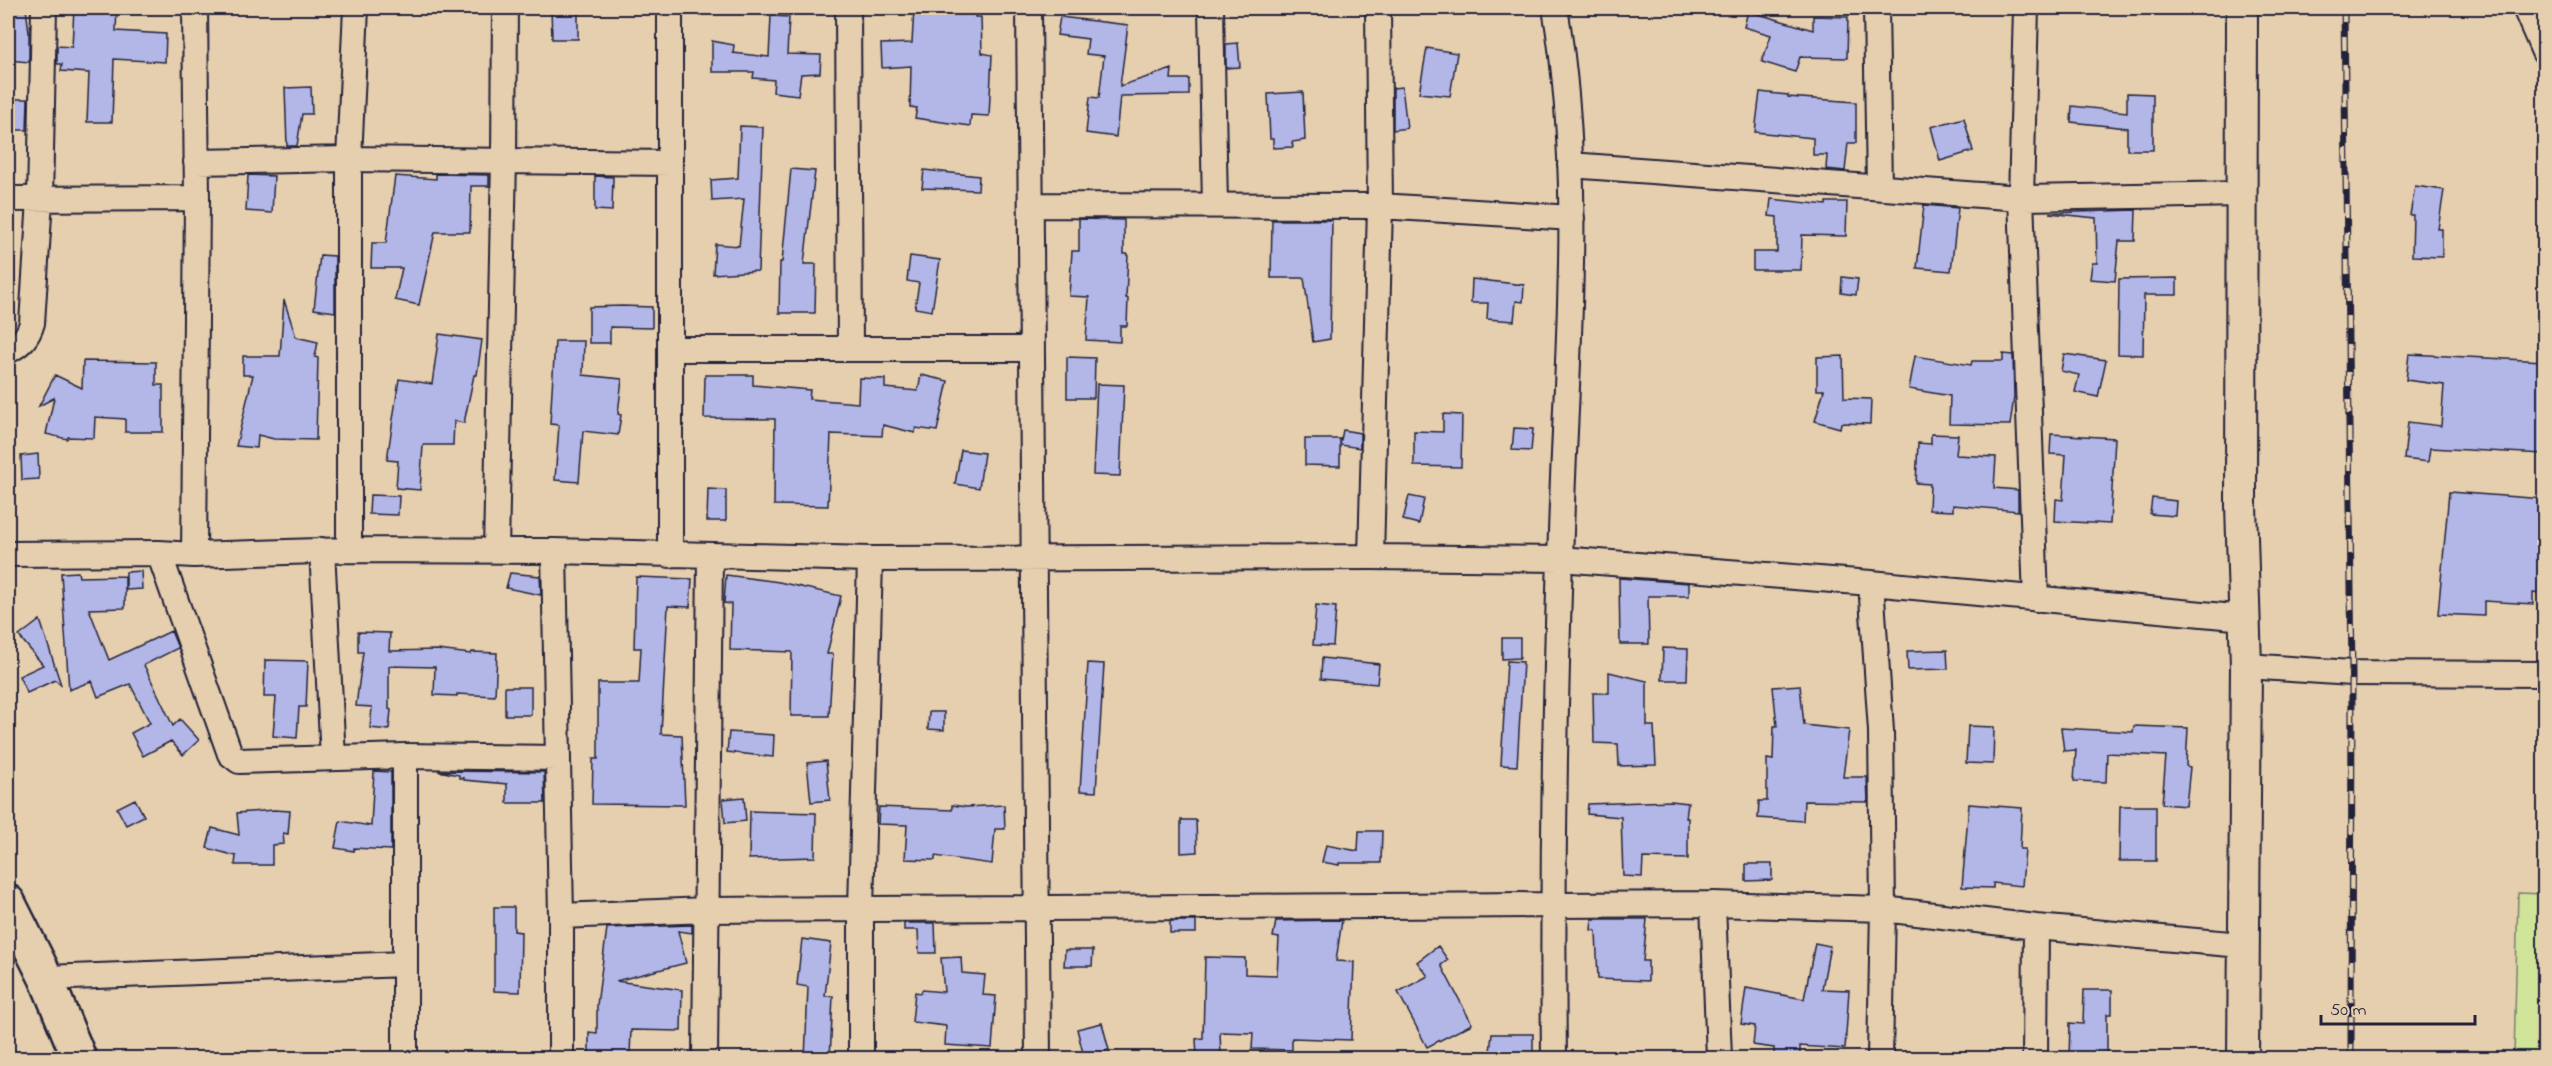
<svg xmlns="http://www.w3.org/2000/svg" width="2552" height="1066" font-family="'Indie Flower',sans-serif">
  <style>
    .green { fill: #cfe499; stroke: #78836a; stroke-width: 1.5 }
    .building { fill: #b3b7e8; stroke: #22223b; stroke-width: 1.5 }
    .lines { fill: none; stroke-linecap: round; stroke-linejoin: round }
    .minor-casing { stroke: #22223b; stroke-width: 28 }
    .tertiary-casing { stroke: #22223b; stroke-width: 34 }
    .trunk-casing { stroke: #22223b; stroke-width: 38 }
    .minor { stroke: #e6cfaf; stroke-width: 24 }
    .tertiary { stroke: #e6cfaf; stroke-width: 30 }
    .trunk { stroke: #e6cfaf; stroke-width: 33 }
    .rail-casing { stroke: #22223b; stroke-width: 7 }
    .rail { stroke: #e6cfaf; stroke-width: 4.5; stroke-dasharray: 14; stroke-linecap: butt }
  </style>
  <rect width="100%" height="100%" fill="#e6cfaf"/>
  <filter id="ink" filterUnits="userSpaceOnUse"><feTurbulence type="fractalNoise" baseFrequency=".0167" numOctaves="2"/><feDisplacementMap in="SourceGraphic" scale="12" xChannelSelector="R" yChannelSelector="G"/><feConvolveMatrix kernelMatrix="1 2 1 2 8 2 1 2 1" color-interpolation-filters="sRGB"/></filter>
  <g filter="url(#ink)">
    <!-- green -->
    <path class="green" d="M2518,893L2544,894V1058H2514Z"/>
    <!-- building -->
    <path class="building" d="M26,8L29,33V62L8,60V34L11,35L8,10Z
      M74,8H117L116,31L166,34L165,62L114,59L112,122H87L89,73L61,71L62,64H57V46L72,47Z
      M551,8H578V39H552Z
      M914,8H976L975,17H981L982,53L992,55L989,116L971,115L970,126L915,118L917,108L910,107L911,66L882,68L881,44L912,43Z
      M1748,11L1813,30V16L1848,17L1847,58L1800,57L1795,72L1762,62L1771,35L1744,27Z
      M771,16L789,17L787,54L821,55L820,73L801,74L798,95L773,92L774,80L753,78L754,72H712V41L734,45L733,53L769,57Z
      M1060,17L1128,25L1120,86L1172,69L1171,79H1189V95L1120,96L1116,137L1086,133L1090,97L1099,98L1104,56L1086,54L1088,39L1057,35Z
      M1238,43L1240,67L1226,68V44Z
      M1427,48L1457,53L1450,96L1419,93Z
      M311,87L312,114H302L297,146H287L285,88Z
      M1402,87L1407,128L1393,130V88Z
      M1303,92L1305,140L1292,142L1293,147L1273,148V139H1270L1268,94Z
      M1760,92L1788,95V97L1856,102V143H1848L1845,171L1826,169L1827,155H1813V138L1755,132Z
      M2127,93L2153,94V150H2127V128L2071,122L2072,106L2127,112Z
      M14,99H28L27,130H14Z
      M1964,118L1973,151L1940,161L1931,127Z
      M740,126L763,127L758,271L713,274L715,244L739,246L744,199L712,201L711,180L738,178Z
      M791,169L815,171L804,264H816L815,313H779L780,262H782Z
      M924,170L979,176L978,190L922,188Z
      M436,174L489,175V186H471L470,232H435L419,305L395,300L402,268H371L372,243H386L395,176L436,179Z
      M248,175L274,176L272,213L246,211Z
      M595,176L613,177L612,211L595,210Z
      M2415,186L2444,190L2438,229H2442V257L2412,256L2413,215H2410Z
      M1771,199L1826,205V202H1847L1846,236L1802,235L1801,270H1753V252H1777V217L1769,216Z
      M1924,205L1958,208L1951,271L1917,268Z
      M2136,210L2135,241H2119L2115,281L2090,279L2092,263H2097L2096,218L2049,213Z
      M1079,219L1124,220V254H1128L1126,298H1128L1127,326H1120V342L1086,340L1089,297L1069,296L1072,251H1079Z
      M1272,220H1332L1330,339L1313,342L1304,278H1271Z
      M320,255L335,256V312L314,309Z
      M910,256L940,260L932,311L915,308L919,283L907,281Z
      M1842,277L1858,279L1856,295L1841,293Z
      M2177,278V295H2144L2143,355L2118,354L2119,279Z
      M1472,279L1524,285L1523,302L1516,301L1514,321L1487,319L1488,303H1471Z
      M284,300L296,337L318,342L315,357L318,358L316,440L274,439L258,435L257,448L236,446L253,375H243V356H280Z
      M622,306L652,307V328L610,327V343H589V307Z
      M439,334L482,340L477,375H474L464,423L454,421L453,445H423L420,490L396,488L398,461L387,460L399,379L432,384Z
      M555,341H584L583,375L622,379L618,414L621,415L618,435L583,431L579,482L555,480L559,425L550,424Z
      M2003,354L2013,355L2014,397L2010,425L1949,424L1950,396L1909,389L1915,356L1971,365L1972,361H2003Z
      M2064,354L2106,360L2098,397L2075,392L2079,375L2061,371Z
      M2409,354L2544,361V454L2430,448L2428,462L2404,459L2408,422L2441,426L2444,385L2406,380Z
      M1843,356L1844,398L1871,399L1870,424L1841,423L1840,428L1815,421L1824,390H1817V357Z
      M1067,357L1095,358L1094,398H1067Z
      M83,361L156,362V385H163V432H125V419L95,417L94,438L68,437L67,439L46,434L54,398L39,406L55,375L82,388Z
      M705,375H753V385L810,390L809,399L858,403L859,378L885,379V388L918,391L921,375L948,381L937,431L916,428L915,433L883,425L882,436L831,434L828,506L774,505L775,419L704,418Z
      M1097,384L1124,385L1120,476L1093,475Z
      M1443,414L1462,415L1461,467L1414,466V431L1443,432Z
      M1514,428L1533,429L1531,451L1512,450Z
      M1343,430L1360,433V448L1340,445Z
      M1931,434L1958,435L1956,455L1996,457L1994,488L2018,490V511L1953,505V511L1929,510L1930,484L1916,483L1918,443L1931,444Z
      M2051,434L2115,438L2110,524L2055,521L2056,499L2063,500L2066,455L2050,454Z
      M1305,439H1340V466L1305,465Z
      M961,450L984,453L979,488L955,484Z
      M38,454L39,479L22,480L21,456Z
      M708,489L726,490V521H707Z
      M2449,492L2544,499V594L2533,593V604L2484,601V616L2438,614Z
      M370,495L399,496L398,515L369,514Z
      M1409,496L1424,499L1419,524L1403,520Z
      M2152,498L2176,501L2175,516L2150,514Z
      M141,571L142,589L126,590V572Z
      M78,572L79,577L125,576V608L89,609L109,660L171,631L178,648L144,665L173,726L180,719L199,740L183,755L171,741L143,756L131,733L150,723L130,684L98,697L92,681L69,690L61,573Z
      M510,573L540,576L541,595L506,588Z
      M726,575L779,582L841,596L827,654H833L829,716H791L792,652L730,650L731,604L724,603Z
      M636,577L692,579L690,607L668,606L661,734L682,735L685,805L592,804L593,759H598V683H639L641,648H634Z
      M1619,578L1689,583V596H1648L1649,644H1620Z
      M1316,605L1336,607L1333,646L1313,645Z
      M40,620L61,685L55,680L27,693L19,676L43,665L19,636Z
      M358,632L390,633L389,651L437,650L471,654L472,652L497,653L495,696L457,694V696L434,695L435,667L389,666V709L391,710L389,730L370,728L372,707L356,706L363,652H358Z
      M1502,638H1520V658L1502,659Z
      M1663,648L1688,649L1687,680H1662Z
      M1947,650L1948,669L1908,670L1907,651Z
      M1322,658L1379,664L1377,684L1321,679Z
      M265,660L308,661L306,707H299L297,738L273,736L276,697H264Z
      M1507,661L1523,662L1517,766L1501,765Z
      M1088,663L1104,664L1096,792L1080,791Z
      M1609,672L1647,681V726H1654L1656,765L1619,766L1618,744L1594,743L1593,693H1609Z
      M1800,685L1804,725L1849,730L1843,777H1867L1868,802L1804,801L1803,821L1758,818L1759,801H1767V759L1773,760L1774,726H1777L1773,687Z
      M505,687H531V715H505Z
      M929,712H944V730L928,729Z
      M1968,726L1994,727L1993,764L1966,763Z
      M2134,726L2188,728L2186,766L2190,767L2186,806L2162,804L2166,756L2107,753L2106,782L2074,781L2076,750L2064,751L2061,728L2133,732Z
      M729,732L774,735L773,757L727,752Z
      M826,761L830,800L811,802L807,763Z
      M374,771L391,772V850L354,848V851L335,848L340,821L371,826Z
      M438,771L544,772L545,803H507V784L464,780V778H459V775Z
      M744,797L746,821L725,823L723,799Z
      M135,799L144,816L126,825L117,808Z
      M1671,801L1688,803L1686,818H1688V859L1643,858L1642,877L1623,876L1621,817L1587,814L1588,804Z
      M1969,804L2022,808L2020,849H2025L2022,886L1993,883V888L1962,887Z
      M952,805L966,807L1004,805L1005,829H995L992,864L935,856V860L905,859L907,825L878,824L879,807L952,810Z
      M2120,806H2156V861H2119Z
      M274,810L290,811L288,834L283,833L284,844L272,845V865H235L236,856L207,848L212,828L239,835L237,813Z
      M750,811L816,813L815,857L749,859Z
      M1181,820H1196L1197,852L1181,853Z
      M1359,831H1382L1381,863H1339V865L1322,862L1326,845L1358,851Z
      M1746,864H1772V880L1746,881Z
      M494,907H514V931L521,932L520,992L494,991Z
      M1592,919H1647L1643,961H1648V981L1598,979L1596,931L1591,930Z
      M1342,920L1336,961L1354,962L1351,1040L1292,1038V1050L1252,1049L1253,1033L1220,1032L1221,1057L1197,1058L1196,1039L1203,1038L1205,957L1245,958V974L1277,975L1279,938L1273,937L1276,921Z
      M1170,921H1196V933H1170Z
      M904,923H935L936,953H919L918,930H904Z
      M692,925V933L678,931L686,963L616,981L682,990L681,1031L631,1030L630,1055H589V1032L597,1033V1005L607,928Z
      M802,939L831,943L825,996H833L830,1059H805L808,987L797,985Z
      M1815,943L1830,946L1822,989L1849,990L1845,1049L1800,1046V1059H1774V1048L1753,1045L1755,1026L1741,1024L1746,988L1804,999Z
      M1438,946L1448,960L1441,965L1472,1024L1427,1047L1398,992L1428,976L1417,962Z
      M1065,950H1093L1092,966H1064Z
      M961,957L962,973L985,975L983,995L996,996L992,1048L945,1045L946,1026L912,1022L915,992L921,993L922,990L944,992L941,958Z
      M2084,990H2112V1014H2107V1059H2069L2070,1023L2083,1024Z
      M1102,1023L1109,1050L1084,1057L1077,1029Z
      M1492,1034H1533V1059H1503V1054L1490,1052Z"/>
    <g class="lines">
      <!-- minor casing -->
      <g class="minor-casing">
        <path id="minor" d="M670,8V555
          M848,8L850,349
          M1029,8L1038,1058
          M1211,8L1215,205
          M1876,8L1879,187
          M2026,8L2021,198L2036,599
          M2525,8L2544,52
          M196,162L349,159L670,163
          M1570,165L2021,198L2243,194
          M8,199L197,198
          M1031,205L1380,206L1572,218
          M670,349H1032
          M8,351C21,344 28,337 32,323L40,200L44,8
          M322,550L333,758
          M349,550V159L356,8
          M496,550L504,159L505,8
          M554,551L561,916V1058
          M159,553L230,754L239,761L405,756
          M8,554L159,553L194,555L349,550L554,551L870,559L1371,557L1560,559L1871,583L2245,618
          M194,555L197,198L195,8
          M1371,557L1380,206L1378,8
          M1871,583L1881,731L1883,909L1880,1058
          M2246,666L2352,673L2544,674
          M1713,904L1719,1058
          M561,916L706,910L1713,904L1883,909L2036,927L2242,945
          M46,978L404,964
          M405,1058V756L558,758
          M705,1058L710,556
          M861,1058V909L870,559
          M1554,1058C1552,874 1555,688 1562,503C1568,338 1583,171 1555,8
          M2035,1058L2036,927"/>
      </g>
      <!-- tertiary casing -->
      <g class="tertiary-casing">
        <path id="tertiary" d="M2242,8L2241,505L2246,666L2243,1058"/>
      </g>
      <!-- trunk casing -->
      <g class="trunk-casing">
        <path id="trunk" d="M8,902L46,978L79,1058"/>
      </g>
      <!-- minor -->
      <use href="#minor" class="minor"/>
      <!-- tertiary -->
      <use href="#tertiary" class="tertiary"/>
      <!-- trunk -->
      <use href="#trunk" class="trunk"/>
      <!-- rail casing -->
      <g class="rail-casing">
        <path id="rail" d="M2344,8L2352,673L2351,1058"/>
      </g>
      <!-- rail -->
      <use href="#rail" class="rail"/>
    </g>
  </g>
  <!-- margin -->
  <rect width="2552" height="1066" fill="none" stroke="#e6cfaf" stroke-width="30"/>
  <rect x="15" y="15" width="2522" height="1036" fill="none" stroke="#22223b" stroke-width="2" filter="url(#ink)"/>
  <!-- scale -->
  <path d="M2321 1015v9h154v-9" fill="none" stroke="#22223b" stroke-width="3"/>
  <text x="2330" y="1015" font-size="18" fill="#22223b" stroke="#e6cfaf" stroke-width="4.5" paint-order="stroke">50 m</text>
</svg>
